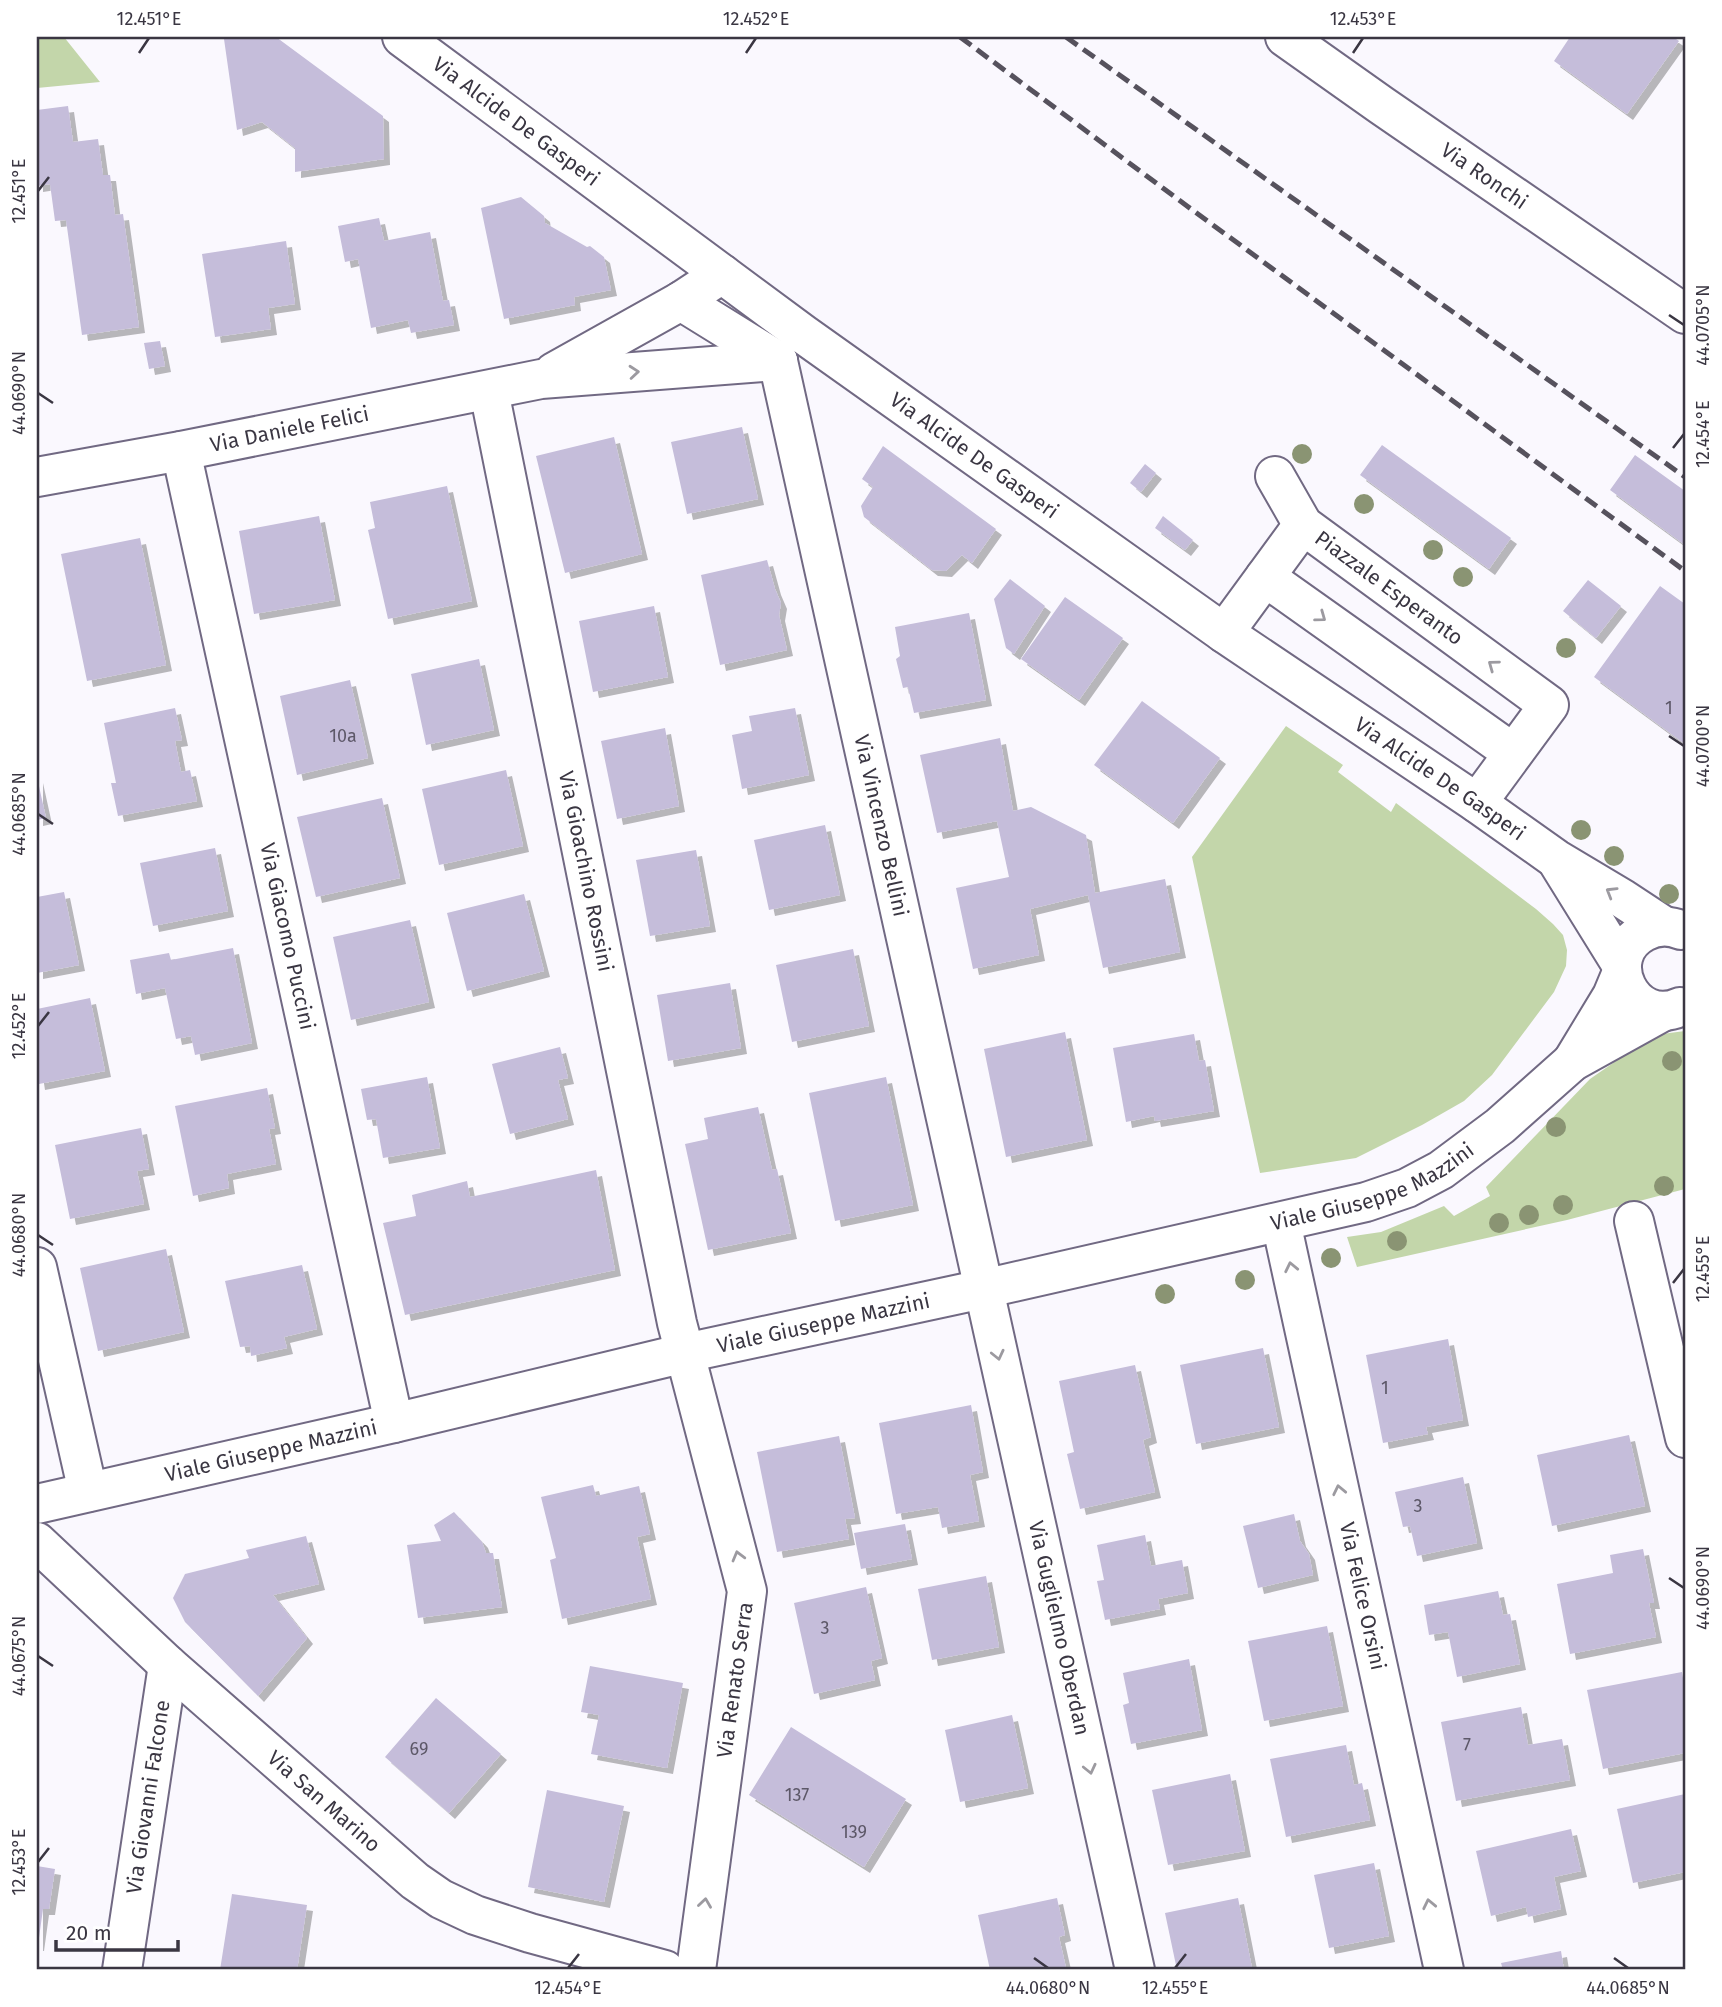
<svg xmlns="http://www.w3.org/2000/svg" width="1722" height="2007" font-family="'Fira Sans',sans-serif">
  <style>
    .green { fill: #c3d6aa }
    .building { fill: #c5bdda; filter: url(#shadow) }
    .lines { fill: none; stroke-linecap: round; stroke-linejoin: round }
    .minor-casing { stroke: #716983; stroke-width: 42 }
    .minor { stroke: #fff; stroke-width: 38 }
    .rail { stroke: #56525d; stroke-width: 5; stroke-dasharray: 14 7; stroke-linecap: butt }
    .tree { fill: #8a9473 }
    .oneway { stroke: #9c9aa0 }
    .ticks { fill: none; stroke: #3a3642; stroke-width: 2.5 }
    .labels { text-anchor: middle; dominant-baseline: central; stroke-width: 5; stroke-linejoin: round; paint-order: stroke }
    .number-label { font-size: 18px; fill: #5d5868 }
    .street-label { font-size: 21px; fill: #3a3642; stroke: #fff }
    .neatline { fill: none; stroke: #3a3642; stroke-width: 2.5 }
    .ticks-label { font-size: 18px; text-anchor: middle; fill: #3a3642 }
  </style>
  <defs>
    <filter id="shadow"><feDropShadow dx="6" dy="6" stdDeviation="0" flood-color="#0004"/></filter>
  </defs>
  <rect width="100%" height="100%" fill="#faf8fe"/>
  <!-- green -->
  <path class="green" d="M37,37H64L100,82L37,88Z
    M1286,726L1343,765L1338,772L1391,812L1396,803L1536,909L1553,924L1563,935L1567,950L1566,966L1554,992L1492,1075L1464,1101L1422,1125L1356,1158L1260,1173L1192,857Z
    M1685,1031V1189L1567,1220L1357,1267L1347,1237L1381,1232L1444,1206L1454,1216L1490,1196L1486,1187L1590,1079L1642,1043L1662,1034Z"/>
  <!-- building -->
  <path class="building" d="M240,37H276L383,116L384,159L295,172V148L262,122L237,130L224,39Z
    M1570,37H1673L1679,41L1627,114L1554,61Z
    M68,106L73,142L98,139L103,175H110L115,215L123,214L139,327L82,335L66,220L55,221L50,184L37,186V110Z
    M521,197L544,216L545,223L587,247L590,246L604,257L611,290L574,297L575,305L504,319L481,208Z
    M379,218L384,241L430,232L443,301L449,300L454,325L411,333L408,320L371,328L358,259L345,262L338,226Z
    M286,241L295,304L268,308L271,329L215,337L202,254Z
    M160,341L165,366L149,369L144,343Z
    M742,427L758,499L687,514L671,442Z
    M614,437L642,554L565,573L536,456Z
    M1382,445L1511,538L1489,569L1360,475Z
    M883,446L996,529L972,563L962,555L946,571L932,570L864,517L861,506L873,487L862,479Z
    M1635,455L1685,491V545L1610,490Z
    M1145,464L1156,473L1141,492L1130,483Z
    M447,486L472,601L388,619L368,530L375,528L370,502Z
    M319,516L335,600L254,614L239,531Z
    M1163,516L1193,540L1185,550L1155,528Z
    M140,538L166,665L87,681L61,554Z
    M767,560L775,589L781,603L779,615L787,650L720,665L701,575Z
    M1010,579L1045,606L1014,654L1006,648L994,599Z
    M1588,580L1621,606L1596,638L1563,611Z
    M1660,586L1685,604V744L1594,677Z
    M1065,597L1123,638L1079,700L1021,659Z
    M654,606L668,677L593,692L579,621Z
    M969,613L986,700L914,713L908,687L903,688L896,659L900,656L895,627Z
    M479,659L494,730L426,745L411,674Z
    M350,680L368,758L297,775L280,696Z
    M1142,701L1220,758L1173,823L1094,765Z
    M175,708L182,740L175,741L181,772L190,770L197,801L118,816L111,783H116L104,723Z
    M795,708L809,775L742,789L732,735L752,731L749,716Z
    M665,728L679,806L617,819L601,741Z
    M1000,738L1013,811L1031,807L1086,835L1095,893L1165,879L1180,952L1103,968L1088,895L1030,909L1039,955L973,969L956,888L1009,877L997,821L937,833L920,755Z
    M506,770L523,846L439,865L422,789Z
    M37,777L46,818L37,820Z
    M382,798L400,878L316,897L297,817Z
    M825,825L840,895L769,910L754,840Z
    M215,848L228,911L153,926L140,863Z
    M696,850L710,926L650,936L636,860Z
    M64,892L79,965L37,973V897Z
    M524,894L544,971L467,991L447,913Z
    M410,920L429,1002L351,1020L333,937Z
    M233,948L252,1043L195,1055L191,1036L176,1039L165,988L136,994L130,960L169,953L171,960Z
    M853,949L869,1026L792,1042L776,965Z
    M730,983L741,1048L668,1061L657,995Z
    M90,998L105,1071L39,1084L37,1071V1009Z
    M1065,1032L1087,1140L1006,1157L984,1049Z
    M1194,1034L1199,1061L1205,1060L1214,1111L1155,1121L1154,1116L1126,1122L1113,1048Z
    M560,1047L568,1078L558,1080L568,1119L510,1134L492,1064Z
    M427,1077L440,1148L383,1158L376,1119L367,1120L361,1089Z
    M886,1077L913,1205L835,1221L809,1093Z
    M267,1088L275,1128L269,1129L276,1164L227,1174L229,1188L193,1196L175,1106Z
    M758,1107L772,1170L777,1169L791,1233L708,1250L685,1144L708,1139L704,1118Z
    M141,1128L149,1169L137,1171L144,1204L70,1219L55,1145Z
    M596,1170L615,1270L405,1315L383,1223L416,1216L412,1195L467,1181L470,1197Z
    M166,1249L184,1332L98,1351L80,1268Z
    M302,1265L317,1329L284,1337L287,1348L251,1356L250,1346L240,1347L225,1281Z
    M1448,1339L1463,1420L1426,1427L1428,1434L1383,1443L1366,1355Z
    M1263,1348L1279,1427L1196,1444L1180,1365Z
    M1135,1365L1151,1437L1143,1440L1155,1492L1080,1509L1067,1454L1074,1452L1059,1381Z
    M971,1405L983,1472L970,1475L979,1521L942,1528L938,1507L896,1514L879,1423Z
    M1629,1435L1645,1506L1552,1526L1537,1455Z
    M839,1436L855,1518L845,1519L849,1539L777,1552L757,1452Z
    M1463,1477L1477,1543L1417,1556L1410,1526L1403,1527L1395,1492Z
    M593,1485L596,1496L639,1486L650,1534L637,1537L651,1599L562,1619L550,1560L556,1558L541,1497Z
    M454,1512L482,1542L486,1553H493L502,1607L418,1618L407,1545L441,1541L434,1525Z
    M1294,1514L1300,1541L1309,1554L1313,1575L1258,1588L1243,1526Z
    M905,1524L912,1559L861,1569L854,1533Z
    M1145,1535L1151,1566L1182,1560L1188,1593L1158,1599L1160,1609L1105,1620L1097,1581L1104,1580L1097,1545Z
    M306,1536L319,1584L273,1595L307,1638L258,1696L185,1622L173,1598L185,1574L249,1558L246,1550Z
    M1643,1549L1654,1603H1649L1656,1637L1570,1654L1557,1584L1613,1573L1610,1555Z
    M986,1576L999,1647L932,1660L918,1589Z
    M866,1587L882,1658L871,1661L875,1680L814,1694L794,1603Z
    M1498,1591L1503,1615L1510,1614L1520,1664L1457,1677L1448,1632L1429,1635L1424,1605Z
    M1327,1626L1343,1706L1264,1721L1248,1641Z
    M1189,1659L1202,1730L1131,1744L1123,1705L1129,1703L1123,1673Z
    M590,1666L683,1683L667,1768L591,1754L599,1715L581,1712Z
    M1682,1672L1685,1690V1753L1603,1769L1587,1690Z
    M436,1698L501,1754L449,1813L385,1757Z
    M1521,1707L1528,1745L1562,1739L1570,1780L1456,1801L1441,1722Z
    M1012,1715L1028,1788L960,1802L945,1730Z
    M791,1727L906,1799L864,1867L749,1795Z
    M1346,1745L1354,1785L1362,1783L1370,1820L1286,1837L1270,1759Z
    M1230,1774L1245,1851L1168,1865L1152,1790Z
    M547,1790L624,1806L604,1902L528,1887Z
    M1685,1794V1872L1633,1883L1617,1809Z
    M1571,1829L1581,1871L1554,1877L1561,1909L1528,1917L1526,1907L1491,1916L1476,1851Z
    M1374,1863L1389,1936L1329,1948L1314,1875Z
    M37,1866L55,1869L49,1909H43L38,1945H37Z
    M232,1894L307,1905L297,1970H220Z
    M1057,1898L1065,1935L1059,1937L1066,1968L1053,1970H990L978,1915Z
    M1238,1898L1252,1968L1242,1970H1177L1165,1913Z
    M1561,1951L1564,1970H1503L1501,1963Z"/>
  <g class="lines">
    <!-- minor casing -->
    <g class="minor-casing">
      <g id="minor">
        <path id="s1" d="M402,37L803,334L1224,633L1477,803L1556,859L1623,899L1664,926"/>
        <path id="s2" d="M1285,37L1381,105L1685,314"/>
        <path d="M681,301L778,361"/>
        <path id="s3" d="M778,361L1135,1970"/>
        <path d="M554,372L681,301L722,274"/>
        <path id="s4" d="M489,391L677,1323L747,1591L696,1970"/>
        <path id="s5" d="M181,451L394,1423"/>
        <path id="s6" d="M1275,476L1303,525L1549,705L1477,803"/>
        <path id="s7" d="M37,477L181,451L541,379L778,361"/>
        <path d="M1265,577L1513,753"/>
        <path d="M1224,633L1303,525"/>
        <path d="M1559,864L1621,964"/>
        <path d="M1680,1007C1633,1028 1597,957 1644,932C1655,926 1669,925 1681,930"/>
        <path d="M1572,1062L1612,996L1622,972"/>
        <path d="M1634,1221L1685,1438"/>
        <path id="s8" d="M1281,1222L1444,1970"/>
        <path d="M37,1267L88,1492"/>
        <path id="s9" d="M37,1504L394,1423L685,1353L983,1289L1366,1202L1407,1188L1441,1170L1500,1126L1572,1062L1664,1011"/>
        <path id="s10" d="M37,1542L168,1665L415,1881L441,1899L475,1915L530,1933L665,1970"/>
        <path id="s11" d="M122,1970L168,1665"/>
      </g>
    </g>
    <!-- minor -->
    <use href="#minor" class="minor"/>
    <!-- rail -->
    <path class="rail" d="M960,37L1187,206L1685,571
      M1066,37L1685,477"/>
  </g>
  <!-- trees -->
  <g class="tree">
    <circle cx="1302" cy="454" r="10"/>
    <circle cx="1364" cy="504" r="10"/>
    <circle cx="1433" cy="550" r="10"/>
    <circle cx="1463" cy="577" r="10"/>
    <circle cx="1566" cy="648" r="10"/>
    <circle cx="1581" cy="830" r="10"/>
    <circle cx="1614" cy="856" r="10"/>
    <circle cx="1669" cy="894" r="10"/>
    <circle cx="1672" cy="1061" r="10"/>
    <circle cx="1556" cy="1127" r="10"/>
    <circle cx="1664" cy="1186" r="10"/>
    <circle cx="1563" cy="1205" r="10"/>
    <circle cx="1529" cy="1215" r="10"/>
    <circle cx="1499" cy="1223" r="10"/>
    <circle cx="1397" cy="1241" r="10"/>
    <circle cx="1331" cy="1258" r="10"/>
    <circle cx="1245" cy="1280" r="10"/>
    <circle cx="1165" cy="1294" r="10"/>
  </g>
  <!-- one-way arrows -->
  <defs><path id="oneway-chevron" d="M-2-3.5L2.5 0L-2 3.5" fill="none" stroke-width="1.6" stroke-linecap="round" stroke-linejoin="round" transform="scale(1.75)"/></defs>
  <g class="oneway">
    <use href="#oneway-chevron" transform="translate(634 372) rotate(-5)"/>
    <use href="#oneway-chevron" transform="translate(1321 617) rotate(36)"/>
    <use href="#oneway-chevron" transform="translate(1493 665) rotate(-144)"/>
    <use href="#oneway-chevron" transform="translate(1611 892) rotate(-149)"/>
    <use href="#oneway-chevron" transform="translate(1291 1267) rotate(-102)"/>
    <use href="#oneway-chevron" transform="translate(998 1355) rotate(77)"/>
    <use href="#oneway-chevron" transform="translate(1339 1490) rotate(-102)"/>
    <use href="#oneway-chevron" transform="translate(738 1556) rotate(-105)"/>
    <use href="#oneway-chevron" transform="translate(1090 1769) rotate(77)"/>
    <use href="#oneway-chevron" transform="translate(705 1903) rotate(-82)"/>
    <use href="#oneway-chevron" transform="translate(1429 1904) rotate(-102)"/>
  </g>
  <!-- ticks -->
  <path class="ticks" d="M139,53L149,38M746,53L756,38M1353,53L1363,38M38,191L49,177M1669,315L1684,325M38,393L53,403M1673,448L1684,434M1669,736L1684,746M38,814L53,824M38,1026L49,1012M38,1235L53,1245M1673,1283L1684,1269M1669,1578L1684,1588M38,1656L53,1666M38,1862L49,1848M1034,1958L1048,1968M1614,1958L1628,1968M568,1968L579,1954M1175,1968L1186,1954"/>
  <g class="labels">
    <!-- number labels -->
    <g class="number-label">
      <text x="1669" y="708">1</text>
      <text x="343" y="736">10a</text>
      <text x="1385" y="1388">1</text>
      <text x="1418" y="1506">3</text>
      <text x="825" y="1628">3</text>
      <text x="1467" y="1745">7</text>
      <text x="419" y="1749">69</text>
      <text x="797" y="1795">137</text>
      <text x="854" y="1832">139</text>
    </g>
    <!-- street labels -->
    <g class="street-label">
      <text stroke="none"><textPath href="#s1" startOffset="142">Via Alcide De Gasperi</textPath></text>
      <text stroke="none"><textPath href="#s2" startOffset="243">Via Ronchi</textPath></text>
      <text stroke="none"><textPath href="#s7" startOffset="257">Via Daniele Felici</textPath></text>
      <text stroke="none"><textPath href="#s1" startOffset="709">Via Alcide De Gasperi</textPath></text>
      <text stroke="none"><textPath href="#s6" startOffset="163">Piazzale Esperanto</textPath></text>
      <text stroke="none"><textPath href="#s1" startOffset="1276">Via Alcide De Gasperi</textPath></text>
      <text stroke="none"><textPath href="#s3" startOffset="476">Via Vincenzo Bellini</textPath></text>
      <text stroke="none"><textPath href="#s4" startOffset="490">Via Gioachino Rossini</textPath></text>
      <text stroke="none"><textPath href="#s5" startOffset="497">Via Giacomo Puccini</textPath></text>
      <text stroke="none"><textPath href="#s9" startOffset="1374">Viale Giuseppe Mazzini</textPath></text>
      <text stroke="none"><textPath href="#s9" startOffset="807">Viale Giuseppe Mazzini</textPath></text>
      <text stroke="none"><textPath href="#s9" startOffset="240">Viale Giuseppe Mazzini</textPath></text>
      <text stroke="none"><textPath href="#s8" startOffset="383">Via Felice Orsini</textPath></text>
      <text stroke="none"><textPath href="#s3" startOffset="1298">Via Guglielmo Oberdan</textPath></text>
      <text transform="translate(735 1680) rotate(-82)">Via Renato Serra</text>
      <text stroke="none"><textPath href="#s11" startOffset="175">Via Giovanni Falcone</textPath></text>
      <text stroke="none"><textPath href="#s10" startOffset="387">Via San Marino</textPath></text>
    </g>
  </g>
  <!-- border -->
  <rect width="1722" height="2007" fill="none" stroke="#ffffff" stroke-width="77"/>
  <!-- scale -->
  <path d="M56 1940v10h122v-10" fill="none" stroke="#3a3642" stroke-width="3.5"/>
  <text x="66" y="1940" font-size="21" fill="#3a3642" stroke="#ffffff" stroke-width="5" paint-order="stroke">20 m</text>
  <rect x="38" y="38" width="1646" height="1930" class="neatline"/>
  <g class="ticks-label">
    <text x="149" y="25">12.451°E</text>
    <text x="756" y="25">12.452°E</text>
    <text x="1363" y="25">12.453°E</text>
    <text transform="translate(19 191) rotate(-90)" y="6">12.451°E</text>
    <text transform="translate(1703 325) rotate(-90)" y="6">44.0705°N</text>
    <text transform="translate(19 393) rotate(-90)" y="6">44.0690°N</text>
    <text transform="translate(1703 434) rotate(-90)" y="6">12.454°E</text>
    <text transform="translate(1703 746) rotate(-90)" y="6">44.0700°N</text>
    <text transform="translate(19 814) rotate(-90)" y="6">44.0685°N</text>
    <text transform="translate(19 1026) rotate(-90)" y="6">12.452°E</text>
    <text transform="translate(19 1235) rotate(-90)" y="6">44.0680°N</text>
    <text transform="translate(1703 1269) rotate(-90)" y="6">12.455°E</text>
    <text transform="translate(1703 1588) rotate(-90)" y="6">44.0690°N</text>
    <text transform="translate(19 1656) rotate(-90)" y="6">44.0675°N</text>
    <text transform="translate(19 1862) rotate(-90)" y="6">12.453°E</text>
    <text x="568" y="1994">12.454°E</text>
    <text x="1048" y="1994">44.0680°N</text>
    <text x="1175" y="1994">12.455°E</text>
    <text x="1628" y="1994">44.0685°N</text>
  </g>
</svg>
